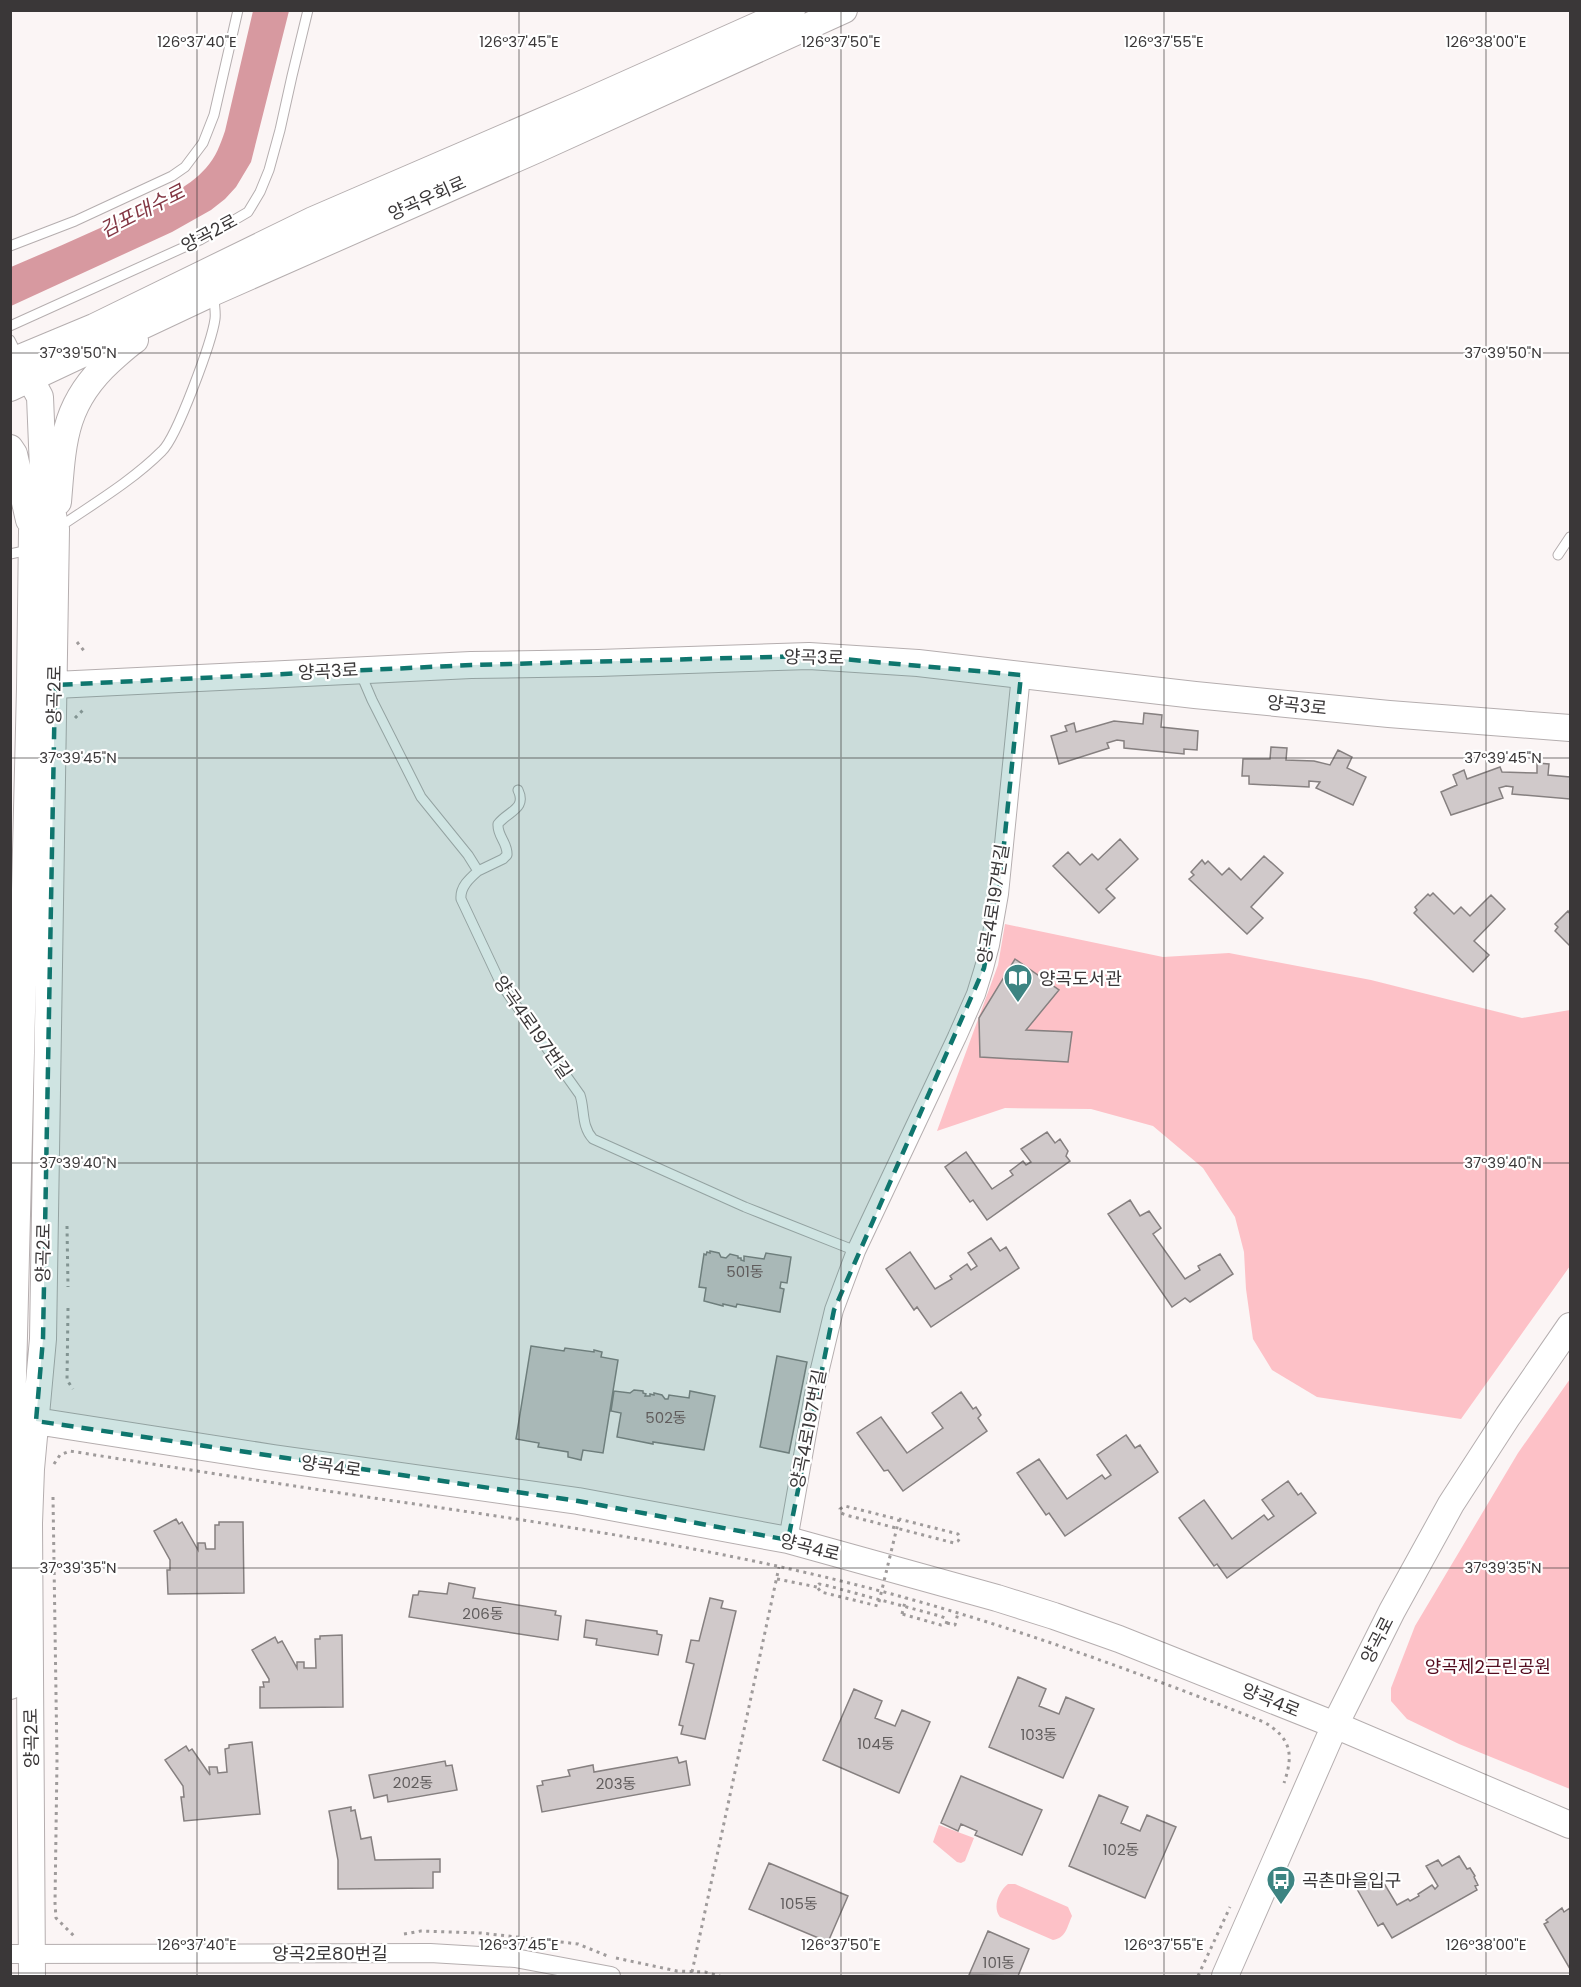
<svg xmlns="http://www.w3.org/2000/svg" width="1581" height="1987" font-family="Poppins,'Noto Sans KR',sans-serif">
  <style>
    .green { fill: #fdc1c7 }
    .water { fill: #d799a0 }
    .building { fill: #d0c9ca; stroke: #868080; stroke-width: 1.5 }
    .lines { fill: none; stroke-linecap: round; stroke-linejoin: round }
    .lane-casing { stroke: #b5aeaf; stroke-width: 11 }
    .street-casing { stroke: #b5aeaf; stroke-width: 20 }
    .secondary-casing { stroke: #b5aeaf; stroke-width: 28 }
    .path { stroke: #9f9b9b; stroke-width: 3; stroke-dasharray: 3 4.5; stroke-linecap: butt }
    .lane { stroke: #fff; stroke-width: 9 }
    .street { stroke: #fff; stroke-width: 18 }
    .secondary { stroke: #fff; stroke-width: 26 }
    .path-bridge { stroke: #9f9b9b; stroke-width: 3; stroke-dasharray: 3 4.5; stroke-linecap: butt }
    .marked { fill: #0f766e; fill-opacity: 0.2; stroke: #0f766e; stroke-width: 4.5; stroke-dasharray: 12 8; stroke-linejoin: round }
    .ticks { fill: none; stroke: #3a3738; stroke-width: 1.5; stroke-opacity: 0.45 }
    .labels { text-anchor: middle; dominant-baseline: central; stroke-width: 4.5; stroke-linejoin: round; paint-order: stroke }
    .number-label { font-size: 15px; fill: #605c5c }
    .street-label { font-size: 18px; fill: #3a3738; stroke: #fff }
    .poi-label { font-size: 18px; fill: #3a3738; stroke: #fff; text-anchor: start }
    .park-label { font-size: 18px; fill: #550c1f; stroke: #fff }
    .water-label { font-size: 20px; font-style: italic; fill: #833744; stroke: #fff }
    .ticks-label { font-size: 15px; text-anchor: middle; fill: #3a3738; stroke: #fff; stroke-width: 4.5; stroke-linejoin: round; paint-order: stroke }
  </style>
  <rect width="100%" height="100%" fill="#fbf5f5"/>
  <!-- green -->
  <path class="green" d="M1005,924L1163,957L1229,953L1371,980L1522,1018L1570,1010V1266L1461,1419L1317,1397L1272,1370L1253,1339L1246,1289L1244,1252L1235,1217L1203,1168L1153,1126L1091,1109L1005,1108L937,1131L998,965Z
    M1570,1379V1789L1459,1744L1407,1719L1391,1701V1688L1415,1626L1518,1453Z
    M939,1825L974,1838L965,1861L961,1863L957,1862L933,1842Z
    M1008,1884H1015L1068,1907L1072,1916C1067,1927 1066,1938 1053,1940L1000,1917C992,1907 999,1891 1008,1884Z"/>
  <!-- water -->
  <path class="water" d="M253,11H289L251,162L236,187L225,199L211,210L172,232L11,306V267C53,249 95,231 137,211C162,199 187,189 206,168C216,157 220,145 225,131Z"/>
  <!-- building -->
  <path class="building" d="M1144,713L1162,715L1161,727L1198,731L1197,750L1184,749V754L1124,748V741L1117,740L1107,743L1109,748L1059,764L1051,736L1067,731L1065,726L1074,723L1076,732L1114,721L1143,724Z
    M1271,747L1287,748L1286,760L1314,761L1330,765L1338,750L1352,757L1347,768L1366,777L1353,805L1316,788L1320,782L1309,781V787L1249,784V776H1242L1243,759H1270Z
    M1537,763L1549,764L1548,775L1570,777V799L1512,794L1513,787L1506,786L1499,788L1503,798L1451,815L1441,792L1457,785L1453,775L1464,770L1467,779L1500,767L1502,772L1537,773Z
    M1120,839L1138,859L1106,889L1115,898L1099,913L1053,866L1068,852L1080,865L1092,854L1098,860Z
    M1264,856L1283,873L1251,907L1263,918L1247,934L1189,879L1194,875L1191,872L1202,860L1205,864L1208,861L1222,875L1229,868L1241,880Z
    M1433,893L1454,914L1461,907L1470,916L1491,895L1505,909L1474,941L1489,955L1473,972L1414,913L1417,910L1415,907L1428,894L1430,896Z
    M1568,911L1570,914V946L1555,931L1558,927L1555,924Z
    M1015,959L1059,990L1026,1030L1072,1032L1068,1062L980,1057L979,1018Z
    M1047,1132L1055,1143L1060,1139L1068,1151L1066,1156L1070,1161L987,1220L973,1200L970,1202L945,1167L966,1152L992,1189L1013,1175L1010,1171L1023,1161L1026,1165L1031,1162L1021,1149Z
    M1130,1200L1140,1216L1149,1211L1161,1228L1153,1234L1185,1279L1200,1270L1198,1266L1220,1254L1233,1274L1190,1302L1185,1298L1172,1307L1108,1214Z
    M991,1238L1000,1251L1006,1247L1019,1268L931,1327L917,1307L914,1310L886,1269L910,1252L935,1289L952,1279L950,1276L967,1264L971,1270L977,1266L968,1253Z
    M710,1251L719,1253L721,1257L726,1258L730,1254L738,1256V1258H741V1260L744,1261V1256L764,1259L766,1253L791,1257L787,1283L781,1282L780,1288L784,1289L780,1312L737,1304L736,1307L723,1304V1306L704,1301L706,1288L699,1287L704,1254L706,1255L707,1252L710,1253Z
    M531,1346L564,1351L565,1348L594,1352V1350L602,1352L601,1357L618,1360L603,1453L583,1450L581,1460L568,1457V1452L538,1447L539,1443L516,1439Z
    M777,1356L807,1362L789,1453L760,1447Z
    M634,1390L643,1391V1393L646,1394L645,1396H650V1394L654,1395V1393L662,1395L665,1399H668L669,1395L689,1398L690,1391L715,1396L704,1450L653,1442V1444L617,1437L621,1413L611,1411L614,1391L630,1393Z
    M961,1392L973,1409L976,1407L981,1415L978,1418L987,1431L903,1491L888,1470L884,1471L857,1433L881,1417L907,1453L943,1428L932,1413Z
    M1126,1435L1135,1448L1140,1445L1158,1472L1065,1536L1049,1513L1046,1515L1017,1473L1039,1459L1067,1499L1102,1475L1105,1479L1111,1475L1097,1455Z
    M1288,1481L1298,1495L1301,1493L1316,1513L1227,1578L1217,1564L1214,1566L1179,1518L1204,1500L1232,1539L1264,1515L1268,1520L1274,1516L1262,1500Z
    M176,1519L179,1524L182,1522L198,1550V1543H205L206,1549H215V1525H219V1522H243L244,1593L168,1594L167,1570H170V1560L154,1531Z
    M449,1583L475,1588L473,1598L556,1611L555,1615L561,1616L558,1640L409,1617L413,1595H418L419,1591L447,1594Z
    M710,1598L723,1601L721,1608L736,1611L705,1739L681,1734L683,1726L679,1725L694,1664L686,1662L691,1640L699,1641Z
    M586,1620L657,1631V1634L662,1635L658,1655L596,1645L597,1639L584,1637Z
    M342,1635L343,1707L260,1708V1687H264L263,1682H269V1679L252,1650L275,1637L278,1643L282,1641L297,1668V1662H304V1668H316L315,1639H320V1636Z
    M1018,1677L1046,1689L1039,1706L1059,1714L1066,1697L1094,1709L1063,1778L989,1747Z
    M854,1689L882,1701L875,1718L895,1726L902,1710L930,1722L899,1793L823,1760Z
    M252,1742L260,1814L184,1821L181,1797H184L183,1786L165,1760L186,1746L189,1751L192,1749L210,1775L209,1767H217L218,1773L227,1772L225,1749L229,1748V1745Z
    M677,1757L679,1763L686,1761L690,1785L542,1812L537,1786L543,1785L542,1781L570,1776L568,1770L593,1765L594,1772Z
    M445,1761L446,1766L452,1765L457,1790L388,1802L387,1795L374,1798L369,1775Z
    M961,1776L1042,1810L1022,1855L975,1835L977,1831L961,1824L958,1831L941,1823Z
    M1099,1795L1128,1807L1121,1823L1140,1831L1147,1815L1176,1827L1145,1898L1069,1866Z
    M351,1807V1811L355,1810L361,1839L371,1837L375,1860L440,1859V1872H433V1888L338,1889V1860L329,1811Z
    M1459,1856L1467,1869L1470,1868L1475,1876L1474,1877L1478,1885L1475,1886L1477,1890L1392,1938L1383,1923L1378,1926L1353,1882L1374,1871L1377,1876L1379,1875L1397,1905L1408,1899L1410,1901L1419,1896L1418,1894L1432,1885L1435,1889L1438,1886L1426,1866L1438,1860L1442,1866Z
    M769,1863L848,1896L828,1942L749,1909Z
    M1562,1908L1564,1912L1570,1908V1969L1544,1924L1548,1922L1546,1920Z
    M988,1931L1029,1949L1018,1976L969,1975Z"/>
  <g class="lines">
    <!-- lane casing -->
    <g class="lane-casing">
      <path id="lane" d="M10,246L75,221L144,189L172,176L185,167L203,143L214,115L238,10
        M10,326L200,240L248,212L260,192L269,170L280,130L292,76L308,10
        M10,340L18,356
        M58,528C93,504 132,481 162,451C177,437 212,341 215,319C216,312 214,304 214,296
        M10,554L29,550
        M1558,555L1570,537
        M360,672L372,700L421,797L468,855L478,871C469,879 460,887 461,899L501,984L580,1095C585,1110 581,1126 593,1139L745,1207L856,1251
        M478,871L503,859L507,855C508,843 497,836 498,824C508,811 527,809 518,790"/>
    </g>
    <!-- street casing -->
    <g class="street-casing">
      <path id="street" d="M788,1540L814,1394L834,1310L856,1251L957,1037L976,994L984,968L990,945L999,894L1021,675
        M10,1954L430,1953L515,1958L611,1976"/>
    </g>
    <!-- secondary casing -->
    <g class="secondary-casing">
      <path id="secondary" d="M19,358L40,397L43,469L56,529L43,1339L31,1469L29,1523L32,1976
        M10,362L94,327L313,220L584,103L792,10
        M10,388L214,292L538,149L844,10
        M10,448L14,454L29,520
        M58,502C63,442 63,404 110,361C118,354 126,346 135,340
        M55,685L471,665L598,663L809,656L918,663L1195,695L1389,714L1570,728
        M10,1417L273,1458L578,1501L788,1540L997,1598L1054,1616L1119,1639L1335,1725L1570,1825
        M10,1686L12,1417L30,688L32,531L41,481
        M1225,1976L1335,1725L1392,1611L1451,1504L1508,1416L1570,1326"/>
    </g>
    <!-- path -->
    <path class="path" d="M77,642L85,652
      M75,718L85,708
      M67,1226L68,1287
      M68,1308L67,1380L73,1389
      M54,1464L60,1455L70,1451C176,1468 281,1484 387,1500C546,1523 705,1546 861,1586C999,1621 1132,1670 1264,1722C1291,1738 1294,1754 1284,1783
      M53,1497L57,1760L55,1903L56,1918L74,1936
      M893,1518L845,1506L840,1509L841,1513L846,1515L954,1543L958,1541L960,1538L958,1534L899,1519
      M777,1579L817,1587
      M902,1614L906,1598
      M947,1623L955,1625L958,1613
      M404,1934L421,1931L481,1933L526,1938L578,1944L610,1957
      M616,1958L677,1971L705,1972L720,1976
      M692,1972L779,1567
      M1198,1976L1230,1907"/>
    <!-- lane -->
    <use href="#lane" class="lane"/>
    <!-- street -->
    <use href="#street" class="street"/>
    <!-- secondary -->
    <use href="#secondary" class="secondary"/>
    <!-- path-bridge -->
    <path class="path-bridge" d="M899,1519L878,1606L821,1592L817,1587L819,1584L825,1585L940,1616L945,1618L947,1621L946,1624L941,1625L902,1614"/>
  </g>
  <!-- marked area -->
  <path class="marked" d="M809,656L1021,675L999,894L984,968L834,1310L788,1540L578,1501L36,1421L43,1339L55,685L471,665Z"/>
  <!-- ticks -->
  <path class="ticks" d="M197,10V1976M519,10V1976M841,10V1976M1164,10V1976M1486,10V1976M10,353H1570M10,758H1570M10,1163H1570M10,1568H1570M10,1973H1570"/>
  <!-- icons -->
  <defs>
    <g id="library-pin" transform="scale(1.5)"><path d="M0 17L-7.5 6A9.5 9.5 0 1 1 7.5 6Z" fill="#3d8482" stroke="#fff"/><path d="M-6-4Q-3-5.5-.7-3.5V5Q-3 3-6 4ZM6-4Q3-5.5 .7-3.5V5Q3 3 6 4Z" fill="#fff"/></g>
    <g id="bus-pin" transform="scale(1.5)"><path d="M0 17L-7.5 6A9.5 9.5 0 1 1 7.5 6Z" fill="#3d8482" stroke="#fff"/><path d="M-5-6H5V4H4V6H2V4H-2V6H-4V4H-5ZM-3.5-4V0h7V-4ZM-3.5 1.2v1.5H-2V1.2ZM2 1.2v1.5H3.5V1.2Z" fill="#fff"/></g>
  </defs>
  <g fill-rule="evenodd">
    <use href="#library-pin" x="1018" y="978"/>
    <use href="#bus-pin" x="1281" y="1880"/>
  </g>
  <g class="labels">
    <!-- number labels -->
    <g class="number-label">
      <text x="745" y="1271">501동</text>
      <text x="666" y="1417">502동</text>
      <text x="483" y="1613">206동</text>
      <text x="1039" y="1734">103동</text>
      <text x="876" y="1743">104동</text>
      <text x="413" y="1782">202동</text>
      <text x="616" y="1783">203동</text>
      <text x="1121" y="1849">102동</text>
      <text x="799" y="1903">105동</text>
      <text x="999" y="1962">101동</text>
    </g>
    <!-- street labels -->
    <g class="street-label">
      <text transform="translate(427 198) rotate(-24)">양곡우회로</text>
      <text transform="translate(209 233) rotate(-28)">양곡2로</text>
      <text transform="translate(814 657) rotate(1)">양곡3로</text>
      <text transform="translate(328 671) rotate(-3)">양곡3로</text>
      <text transform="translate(54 695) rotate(-89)">양곡2로</text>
      <text transform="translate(1297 705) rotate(6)">양곡3로</text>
      <text transform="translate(993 904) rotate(-81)">양곡4로197번길</text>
      <text transform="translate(533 1027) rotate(55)">양곡4로197번길</text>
      <text transform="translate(43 1253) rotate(-89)">양곡2로</text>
      <text transform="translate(808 1429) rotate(-79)">양곡4로197번길</text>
      <text transform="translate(331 1466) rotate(8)">양곡4로</text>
      <text transform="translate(810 1547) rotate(14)">양곡4로</text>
      <text transform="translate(1377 1640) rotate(-63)">양곡로</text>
      <text transform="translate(1271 1700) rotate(22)">양곡4로</text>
      <text transform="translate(31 1738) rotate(-91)">양곡2로</text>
      <text x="330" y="1953">양곡2로80번길</text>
    </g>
    <!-- poi labels -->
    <g class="poi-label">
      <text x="1039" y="978">양곡도서관</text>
      <text x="1302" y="1880">곡촌마을입구</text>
    </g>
    <!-- park labels -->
    <g class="park-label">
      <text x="1488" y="1666">양곡제2근린공원</text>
    </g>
    <!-- water labels -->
    <g class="water-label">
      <text transform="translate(142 211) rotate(-27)">김포대수로</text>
    </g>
  </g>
  <g class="ticks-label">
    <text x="197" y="47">126°37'40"E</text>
    <text x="519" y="47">126°37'45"E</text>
    <text x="841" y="47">126°37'50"E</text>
    <text x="1164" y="47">126°37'55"E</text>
    <text x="1486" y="47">126°38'00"E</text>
    <text x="78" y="358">37°39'50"N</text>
    <text x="1503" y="358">37°39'50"N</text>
    <text x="78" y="763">37°39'45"N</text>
    <text x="1503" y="763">37°39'45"N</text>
    <text x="78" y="1168">37°39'40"N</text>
    <text x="1503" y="1168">37°39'40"N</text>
    <text x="78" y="1573">37°39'35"N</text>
    <text x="1503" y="1573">37°39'35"N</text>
    <text x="197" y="1950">126°37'40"E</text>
    <text x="519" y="1950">126°37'45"E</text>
    <text x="841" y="1950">126°37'50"E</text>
    <text x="1164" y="1950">126°37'55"E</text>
    <text x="1486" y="1950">126°38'00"E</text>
  </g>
  <!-- border -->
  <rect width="1581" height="1987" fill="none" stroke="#3a3738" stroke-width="24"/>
</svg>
